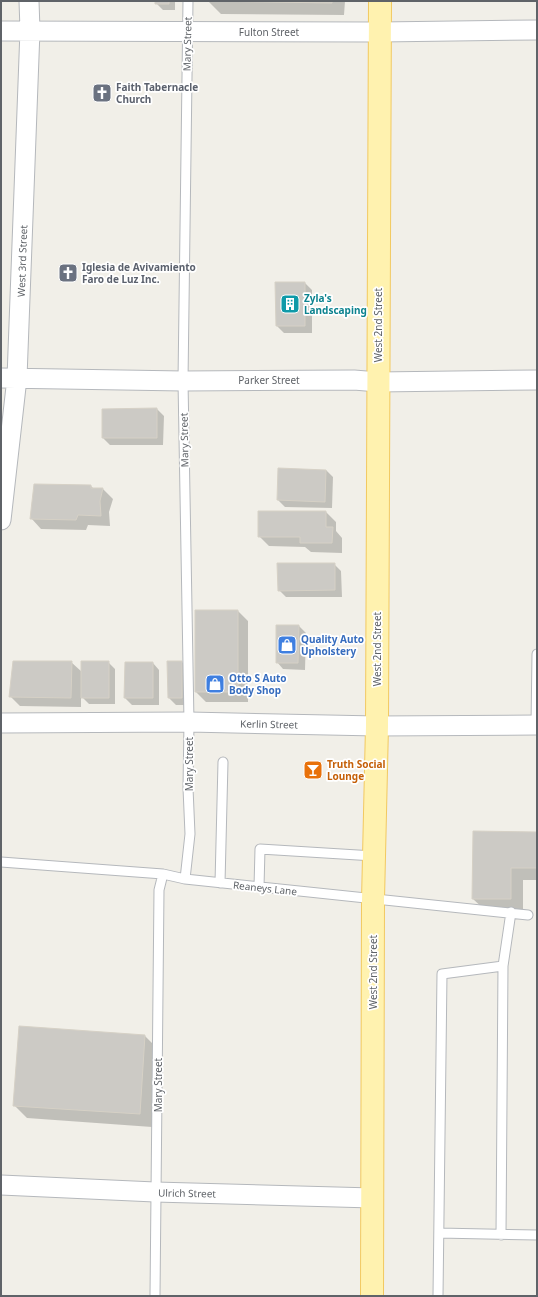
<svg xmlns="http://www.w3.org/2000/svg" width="538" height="1297" font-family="'Noto Sans',sans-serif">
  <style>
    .shadow { fill: #0003 }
    .building { fill: #cccac5; stroke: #d6d1c6 }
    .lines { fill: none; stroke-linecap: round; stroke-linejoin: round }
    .lane-casing { stroke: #b5b8bc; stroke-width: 11 }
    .street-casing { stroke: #b5b8bc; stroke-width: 21 }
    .primary-casing { stroke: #f2c960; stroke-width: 24 }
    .lane { stroke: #fff; stroke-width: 9 }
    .street { stroke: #fff; stroke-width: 19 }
    .primary { stroke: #fff2af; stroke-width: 22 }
    .labels { text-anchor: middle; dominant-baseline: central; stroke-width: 3.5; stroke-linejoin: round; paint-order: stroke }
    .street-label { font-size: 10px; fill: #5f6368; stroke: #fff }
    .worship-label { font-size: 10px; font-weight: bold; fill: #5b616d; stroke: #fff; text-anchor: start }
    .culture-label { font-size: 10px; font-weight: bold; fill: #0d838f; stroke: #fff; text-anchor: start }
    .shop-label { font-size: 10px; font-weight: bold; fill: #366cbe; stroke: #fff; text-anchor: start }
    .food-label { font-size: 10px; font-weight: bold; fill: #c56008; stroke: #fff; text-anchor: start }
  </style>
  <rect width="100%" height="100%" fill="#f1efe8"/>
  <!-- shadow -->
  <path class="shadow" d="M156,1H175V10H163L156,3Z
    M208,1H345L344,15L221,14Z
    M277,283H305L312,290V333H284L277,326Z
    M103,409H157L164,416L163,445H110L103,438Z
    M326,470L333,477L332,508L285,507L278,500Z
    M35,485L91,486L94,489H103L113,499L109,512L110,526L88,525L86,530L41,529L31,518Z
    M326,512L336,522V531L342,538V553L311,552L305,547L269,546L259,536Z
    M334,564L341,571L342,597H286L279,590Z
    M238,611L248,621V702H206L196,692Z
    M299,626L306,633L305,670L283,669L277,662Z
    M71,662L82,672L108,662L115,669V704H89L81,696V707L20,706L10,696Z
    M182,662L189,669V705H176L169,698Z
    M153,663L159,670V705H132L125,698Z
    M537,833V880H523V911H486L473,899Z
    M145,1036L157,1048L152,1127L27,1118L14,1105Z"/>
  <!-- building -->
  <path class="building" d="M155,1H169V4H155Z
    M207,1H332V3Z
    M275,282H305V326H276Z
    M157,408V438H102V409Z
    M278,468L326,470L325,502L277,500Z
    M34,484L91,485V488H103L100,501L101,516L78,515L76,520L30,519Z
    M258,511H326V527H333L332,543H300V537H258Z
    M277,563H335V590L278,591Z
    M195,610H238V692H195Z
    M276,625H299L298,663H276Z
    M13,661H72L71,698L9,697Z
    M81,661H109V698H81Z
    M167,661H182V698H168Z
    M125,662H153V698H124Z
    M473,831L537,832V868H511V899H472Z
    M19,1026L145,1035L140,1114L13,1106Z"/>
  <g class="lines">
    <!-- lane casing -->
    <g class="lane-casing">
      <path id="lane" d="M536,725L537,654
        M1,862L163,874L185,879L528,915
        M185,879L190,834L188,788L189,722L183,381L188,1
        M220,883L223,762
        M259,887L260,849L374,856
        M439,1233L537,1235
        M501,1235L503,966
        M155,1296L159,890L163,874
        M438,1296L442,974L503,966L511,912"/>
    </g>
    <!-- street casing -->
    <g class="street-casing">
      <path id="street" d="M1,31L380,32L537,30
        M1,378L183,381L354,380L378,382L537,380
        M1,520L17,378L30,30L29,1
        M1,723L189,722L377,726L537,725
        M1,1185L155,1192L373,1198"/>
    </g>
    <!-- primary casing -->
    <g class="primary-casing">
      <path id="primary" d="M372,1296L373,900L377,726L380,1"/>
    </g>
    <!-- lane -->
    <use href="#lane" class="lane"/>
    <!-- street -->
    <use href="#street" class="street"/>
    <!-- primary -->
    <use href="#primary" class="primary"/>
  </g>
  <!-- icons -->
  <defs>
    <g id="church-square" transform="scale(1)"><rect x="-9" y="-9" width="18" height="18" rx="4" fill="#6b7280" stroke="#fff"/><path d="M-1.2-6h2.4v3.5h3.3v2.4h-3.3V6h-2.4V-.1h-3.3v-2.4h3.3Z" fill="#fff"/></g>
    <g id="building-square" transform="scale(1)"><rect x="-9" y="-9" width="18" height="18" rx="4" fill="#0f9aa8" stroke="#fff"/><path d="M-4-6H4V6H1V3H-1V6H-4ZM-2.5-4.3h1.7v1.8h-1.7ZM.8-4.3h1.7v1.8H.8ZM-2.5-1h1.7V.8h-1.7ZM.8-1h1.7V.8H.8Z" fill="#fff"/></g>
    <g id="shop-square" transform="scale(1)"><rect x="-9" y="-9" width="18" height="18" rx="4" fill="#3f7fe0" stroke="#fff"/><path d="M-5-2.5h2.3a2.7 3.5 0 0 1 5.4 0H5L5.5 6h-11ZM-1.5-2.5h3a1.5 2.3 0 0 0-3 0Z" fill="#fff"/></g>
    <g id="bar-square" transform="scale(1)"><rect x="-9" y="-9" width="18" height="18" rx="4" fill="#e8710a" stroke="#fff"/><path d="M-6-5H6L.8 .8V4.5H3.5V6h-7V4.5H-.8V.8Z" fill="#fff"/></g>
  </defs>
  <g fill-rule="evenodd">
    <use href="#church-square" x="102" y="93"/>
    <use href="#church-square" x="68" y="273"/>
    <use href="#building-square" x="290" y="304"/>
    <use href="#shop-square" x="287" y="645"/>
    <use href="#shop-square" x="215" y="684"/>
    <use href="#bar-square" x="313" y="770"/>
  </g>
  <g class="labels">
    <!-- street labels -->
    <g class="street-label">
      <text x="269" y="32">Fulton Street</text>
      <text transform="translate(187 44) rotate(-89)">Mary Street</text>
      <text transform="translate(22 261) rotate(-88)">West 3rd Street</text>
      <text transform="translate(378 325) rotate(-90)">West 2nd Street</text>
      <text x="269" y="380">Parker Street</text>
      <text transform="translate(184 440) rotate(-91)">Mary Street</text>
      <text transform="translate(377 649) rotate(-90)">West 2nd Street</text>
      <text transform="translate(269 724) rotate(1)">Kerlin Street</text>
      <text transform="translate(189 764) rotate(-90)">Mary Street</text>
      <text transform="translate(265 888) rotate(6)">Reaneys Lane</text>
      <text transform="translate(373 972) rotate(-90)">West 2nd Street</text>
      <text transform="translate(158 1085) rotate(-90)">Mary Street</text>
      <text transform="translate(187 1193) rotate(1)">Ulrich Street</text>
    </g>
    <!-- worship labels -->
    <g class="worship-label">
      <text x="116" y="87">Faith Tabernacle<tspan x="116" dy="12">Church</tspan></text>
      <text x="82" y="267">Iglesia de Avivamiento<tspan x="82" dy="12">Faro de Luz Inc.</tspan></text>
    </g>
    <!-- culture labels -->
    <g class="culture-label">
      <text x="304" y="298">Zyla's<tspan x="304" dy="12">Landscaping</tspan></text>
    </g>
    <!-- shop labels -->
    <g class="shop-label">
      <text x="301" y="639">Quality Auto<tspan x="301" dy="12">Upholstery</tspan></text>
      <text x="229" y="678">Otto S Auto<tspan x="229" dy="12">Body Shop</tspan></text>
    </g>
    <!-- food labels -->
    <g class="food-label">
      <text x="327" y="764">Truth Social<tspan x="327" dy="12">Lounge</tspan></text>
    </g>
  </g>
  <!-- border -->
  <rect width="538" height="1297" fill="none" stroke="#5f6368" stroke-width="4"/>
</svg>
